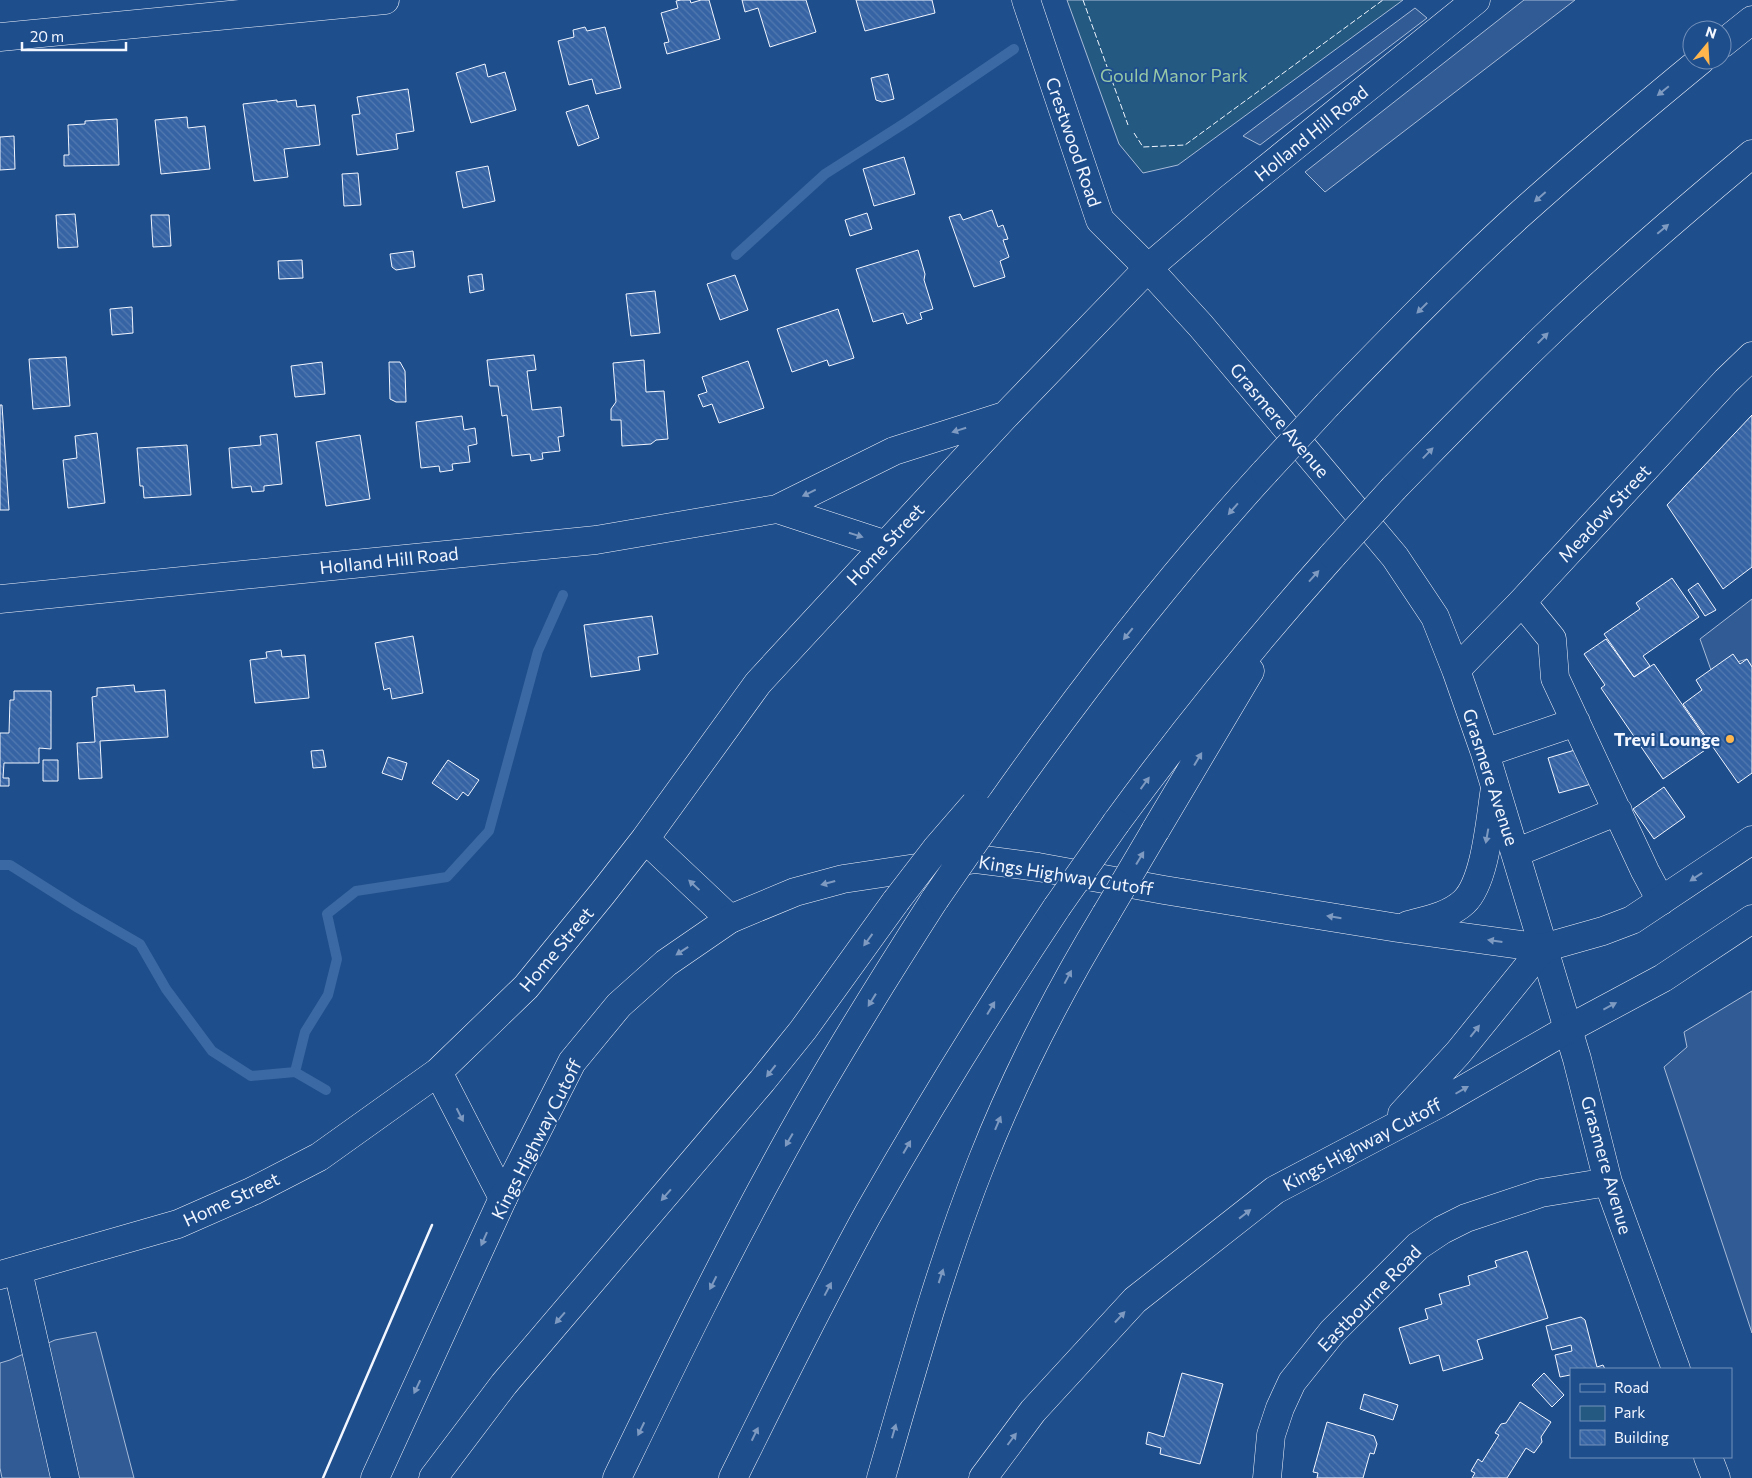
<svg xmlns="http://www.w3.org/2000/svg" width="1752" height="1478" font-family="Commissioner,sans-serif">
  <style>
    .green { fill: #245a82; stroke: #a8bbd7 }
    .parking { fill: #305b95; stroke: #a8bbd7 }
    .lines { fill: none; stroke-linecap: round; stroke-linejoin: round }
    .stream { stroke: #3b69a3; stroke-width: 10 }
    .building { fill: url(#building-back-hatch); stroke: #f2f6ff }
    .minor-casing { stroke: #f2f6ff; stroke-width: 29 }
    .major-casing { stroke: #f2f6ff; stroke-width: 29 }
    .highway-casing { stroke: #f2f6ff; stroke-width: 29 }
    .minor { stroke: #1f4e8c; stroke-width: 28 }
    .major { stroke: #1f4e8c; stroke-width: 28 }
    .highway { stroke: #1f4e8c; stroke-width: 28 }
    .highway-bridge-casing { stroke: #f2f6ff; stroke-width: 29; stroke-linecap: butt }
    .highway-bridge { stroke: #1f4e8c; stroke-width: 28 }
    .fence { stroke: #f2f6ff; stroke-width: 1; stroke-dasharray: 6 2.5; stroke-linecap: butt }
    .wall { stroke: #f2f6ff; stroke-width: 2.5 }
    .oneway { fill: #7e9ac0 }
    .poi-dot { fill: #ffb74d; stroke: #1f4e8c; stroke-width: 2 }
    .labels { text-anchor: middle; dominant-baseline: central; stroke-width: 4; stroke-linejoin: round; paint-order: stroke }
    .park-label { font-size: 18px; fill: #97c8a6; stroke: #1f4e8c }
    .street-label { font-size: 18px; fill: #f2f6ff; stroke: #1f4e8c }
    .poi-label { font-size: 18px; font-weight: bold; fill: #f2f6ff; stroke: #1f4e8c; text-anchor: end }
  </style>
  <defs>
    <pattern id="building-back-hatch" width="6" height="6" patternUnits="userSpaceOnUse" patternTransform="scale(1.25)"><rect width="6" height="6" fill="#3563a3"/><path d="M-1 5l2 2M0 0l6 6M5-1l2 2" fill="none" stroke="#537ab1"/></pattern>
  </defs>
  <rect width="100%" height="100%" fill="#1f4e8c"/>
  <!-- green -->
  <path class="green" d="M1067,0H1403L1178,165L1143,173L1119,144Z"/>
  <!-- parking -->
  <path class="parking" d="M1524,0H1575L1325,192L1305,172Z
    M1415,8L1427,18L1260,145L1243,136Z
    M1752,599V667L1747,659L1711,670L1700,639Z
    M1752,991V1333L1664,1067L1687,1047L1684,1032Z
    M96,1332L134,1478H2L0,1468V1363L10,1360L55,1340Z"/>
  <g class="lines">
    <!-- stream -->
    <path class="stream" d="M736,255L825,174L908,121L1014,49
      M0,865H10L78,908L140,944L166,989L212,1051L251,1076L295,1072L326,1090
      M295,1072L305,1032L328,995L337,959L327,914L356,891L447,877L489,831L538,651L563,595"/>
  </g>
  <!-- building -->
  <path class="building" d="M681,0H690L691,3L701,0H709L720,39L667,54L664,43L669,42L661,13L678,8L676,1Z
    M742,0H806L816,32L770,47L758,8L745,12Z
    M856,0H932L935,13L865,31Z
    M585,27L587,31L605,27L621,88L596,94L592,79L569,85L558,41L574,37L573,30Z
    M485,64L488,77L505,72L516,110L471,123L456,73Z
    M888,74L894,99L882,102L876,100L871,78Z
    M408,89L414,131L396,134L398,149L357,155L352,115L360,114L357,97Z
    M277,100V102L296,100L297,107L315,105L320,145L284,149L288,177L254,181L243,104Z
    M588,105L599,138L578,146L566,112Z
    M187,117L188,128L205,126L210,169L161,174L155,120Z
    M117,119L119,165L64,166V155H69L68,125L85,124V121Z
    M14,136L15,169L0,170V137Z
    M904,157L915,194L874,206L863,169Z
    M488,166L495,201L463,208L456,172Z
    M358,173L361,205L344,206L342,174Z
    M992,210L998,227L1003,225L1008,239L1003,240L1009,257L1000,261L1005,277L974,287L949,217L960,214L963,220Z
    M867,213L872,229L850,236L845,220Z
    M75,214L78,247L58,248L56,215Z
    M151,215H169L171,246L153,247Z
    M918,250L925,274L924,280L933,309L920,313L922,319L907,324L903,313L873,322L856,269Z
    M413,251L415,267L396,270L392,267L390,254Z
    M302,260L303,278L279,279L278,261Z
    M482,274L484,290L470,293L468,276Z
    M735,275L748,310L720,320L707,284Z
    M655,291L660,333L631,336L626,294Z
    M132,307L133,333L112,335L110,309Z
    M838,309L854,358L829,366L827,360L792,372L777,329Z
    M534,355L536,370L527,371L532,410L561,407L564,436L558,437L560,451L542,453L543,459L531,461L530,454L512,456L507,415L502,416L498,386H490L487,360Z
    M66,357L70,406L33,409L29,359Z
    M644,360L646,392L664,391L668,439L656,440L651,444L622,446L621,420H611V409L616,402L613,363Z
    M748,361L764,408L719,423L712,404L703,407L698,395L707,392L702,377Z
    M322,362L325,394L295,397L291,366Z
    M389,362H400L405,371L406,402H396L390,399Z
    M0,405H2L9,510H0Z
    M1752,415V567L1723,589L1667,505Z
    M462,416L464,430L475,428L477,444L468,446L470,462L452,464L453,470L440,472L439,466L421,468L416,422Z
    M97,433L105,503L68,508L63,460L77,458L75,436Z
    M277,434L282,484L264,486V491L252,492L251,486L232,488L229,448L261,445L260,436Z
    M360,435L370,499L326,506L316,442Z
    M187,445L191,495L144,498L143,486H140L137,448Z
    M1672,578L1699,617L1643,656L1650,666L1634,677L1604,634L1640,609L1636,603Z
    M1698,583L1716,610L1705,616L1688,590Z
    M652,616L658,654L638,657L640,670L591,677L584,625Z
    M413,636L423,693L392,699L390,688L384,690L375,643Z
    M1606,639L1634,677L1654,664L1711,746L1663,779L1601,688L1605,685L1584,654Z
    M281,650L282,657L305,655L309,698L255,703L250,660L267,658L266,652Z
    M1733,654L1740,664L1747,659L1752,667V773L1738,783L1683,704L1702,690L1696,680Z
    M134,685L135,692L165,690L168,737L100,741L102,778L79,779L77,743L95,742L92,697L97,696V688Z
    M14,691H51V749L39,748V763H4L3,778H9V786H0V733H9L10,700H14Z
    M1585,747L1595,783L1559,793L1548,758Z
    M323,750L326,767L313,768L311,751Z
    M388,757L407,763L402,780L382,773Z
    M43,760H58V781H43Z
    M448,760L479,780L468,796L463,792L457,800L432,783Z
    M1664,787L1685,817L1654,839L1633,809Z
    M1527,1251L1548,1318L1477,1340L1483,1359L1443,1371L1439,1355L1410,1364L1399,1328L1428,1319L1425,1309L1442,1304L1439,1294L1470,1285L1468,1276L1497,1267L1495,1261Z
    M1581,1317L1585,1320L1597,1367L1603,1365L1605,1369H1571V1378L1570,1375L1560,1377L1555,1355L1572,1351L1571,1345L1552,1350L1546,1326Z
    M1182,1373L1223,1384L1200,1464L1160,1454L1161,1448L1146,1444L1148,1432L1164,1437Z
    M1544,1373L1564,1395L1552,1407L1532,1385Z
    M1364,1394L1398,1405L1393,1420L1360,1409Z
    M1520,1402L1551,1422L1541,1437L1542,1442L1534,1453L1526,1448L1507,1478H1472L1475,1473L1471,1471L1478,1459L1482,1462L1499,1435L1495,1433L1501,1424L1506,1423Z
    M1327,1422L1374,1436L1377,1444L1374,1454L1370,1453L1363,1478H1317L1318,1473L1313,1472Z"/>
  <g class="lines">
    <!-- minor casing -->
    <g class="minor-casing">
      <path id="minor" d="M1026,0L1100,220L1148,268L1201,326L1395,557L1435,617L1456,670L1485,753L1577,1059L1608,1182L1676,1369
        M0,37L385,0
        M777,509L884,544
        M0,599L596,540L777,509L894,451L1004,416
        M1522,602L1552,639L1555,678L1645,871L1661,901
        M1456,670L1522,602L1726,381L1752,356
        M1485,753L1576,722
        M645,839L730,919
        M1515,853L1618,811
        M438,1072L503,1198
        M18,1271L65,1478
        M0,1275L178,1224L253,1191L319,1157L438,1072L526,987L602,894L645,839L758,683L1005,416L1148,268L1229,199L1476,0
        M1708,1457L1716,1478
        M1267,1478L1271,1435L1280,1408L1292,1382L1332,1332L1418,1246L1442,1230L1466,1218L1541,1193L1608,1182"/>
    </g>
    <!-- major casing -->
    <g class="major-casing">
      <path id="major" d="M1408,925C1427,920 1449,916 1464,902C1486,881 1490,818 1495,788
        M1402,1114L1458,1053L1543,948
        M375,1478L503,1198L572,1062L619,1005L666,963L730,919L795,892L843,879L976,859L1038,867L1164,890L1398,928L1543,948L1603,931L1632,920L1752,840
        M983,1478L1033,1411L1135,1300L1275,1190L1440,1103L1568,1029L1663,978L1752,919"/>
    </g>
    <!-- highway casing -->
    <g class="highway-casing">
      <path id="highway" d="M1722,44L1752,20
        M1328,404C1390,340 1451,277 1517,217C1577,163 1639,111 1701,60
        M1394,488C1447,434 1500,379 1555,327C1618,267 1685,210 1752,154
        M1000,805C1082,689 1169,577 1265,472
        M1116,823C1184,730 1256,641 1333,555
        M1155,831L1250,671
        M433,1478L504,1384L762,1081L803,1030L896,901
        M617,1478C668,1373 719,1267 775,1165C824,1074 879,986 935,899
        M733,1478C777,1389 821,1299 869,1212C928,1108 991,1006 1057,907
        M881,1478C912,1371 941,1264 982,1161C1016,1075 1058,993 1106,914"/>
    </g>
    <!-- minor -->
    <use href="#minor" class="minor"/>
    <!-- major -->
    <use href="#major" class="major"/>
    <!-- highway -->
    <use href="#highway" class="highway"/>
    <!-- highway-bridge casing -->
    <g class="highway-bridge-casing">
      <path id="highway-bridge" d="M1265,472L1328,404
        M1333,555L1394,488
        M935,899L1000,805
        M896,901L936,849L975,804
        M1057,907L1116,823
        M1106,914L1155,831"/>
    </g>
    <!-- highway-bridge -->
    <use href="#highway-bridge" class="highway-bridge"/>
    <!-- fence -->
    <path class="fence" d="M1083,0L1128,125
      M1134,133L1143,147L1185,145L1383,0"/>
    <!-- wall -->
    <path class="wall" d="M323,1478L432,1225"/>
  </g>
  <!-- one-way arrows -->
  <defs><path id="oneway-solid" d="M-6-.8H1V-3.2L6.5 0L1 3.2V.8H-6Z" transform="scale(1.25)"/></defs>
  <g class="oneway">
    <use href="#oneway-solid" transform="translate(1663 91) rotate(141)"/>
    <use href="#oneway-solid" transform="translate(1540 197) rotate(139)"/>
    <use href="#oneway-solid" transform="translate(1663 229) rotate(-40)"/>
    <use href="#oneway-solid" transform="translate(1422 308) rotate(135)"/>
    <use href="#oneway-solid" transform="translate(1543 338) rotate(-45)"/>
    <use href="#oneway-solid" transform="translate(959 430) rotate(163)"/>
    <use href="#oneway-solid" transform="translate(1428 453) rotate(-46)"/>
    <use href="#oneway-solid" transform="translate(809 493) rotate(154)"/>
    <use href="#oneway-solid" transform="translate(1233 509) rotate(131)"/>
    <use href="#oneway-solid" transform="translate(856 535) rotate(18)"/>
    <use href="#oneway-solid" transform="translate(1314 576) rotate(-48)"/>
    <use href="#oneway-solid" transform="translate(1128 634) rotate(129)"/>
    <use href="#oneway-solid" transform="translate(1198 759) rotate(-59)"/>
    <use href="#oneway-solid" transform="translate(1145 783) rotate(-54)"/>
    <use href="#oneway-solid" transform="translate(1487 836) rotate(100)"/>
    <use href="#oneway-solid" transform="translate(1140 858) rotate(-59)"/>
    <use href="#oneway-solid" transform="translate(1696 877) rotate(146)"/>
    <use href="#oneway-solid" transform="translate(828 883) rotate(165)"/>
    <use href="#oneway-solid" transform="translate(694 885) rotate(-137)"/>
    <use href="#oneway-solid" transform="translate(1334 917) rotate(-171)"/>
    <use href="#oneway-solid" transform="translate(868 940) rotate(126)"/>
    <use href="#oneway-solid" transform="translate(1495 941) rotate(-172)"/>
    <use href="#oneway-solid" transform="translate(682 951) rotate(146)"/>
    <use href="#oneway-solid" transform="translate(1068 977) rotate(-62)"/>
    <use href="#oneway-solid" transform="translate(872 1000) rotate(122)"/>
    <use href="#oneway-solid" transform="translate(1610 1006) rotate(-28)"/>
    <use href="#oneway-solid" transform="translate(991 1008) rotate(-59)"/>
    <use href="#oneway-solid" transform="translate(1475 1031) rotate(-52)"/>
    <use href="#oneway-solid" transform="translate(771 1071) rotate(128)"/>
    <use href="#oneway-solid" transform="translate(1462 1090) rotate(-30)"/>
    <use href="#oneway-solid" transform="translate(460 1115) rotate(63)"/>
    <use href="#oneway-solid" transform="translate(998 1123) rotate(-67)"/>
    <use href="#oneway-solid" transform="translate(789 1140) rotate(120)"/>
    <use href="#oneway-solid" transform="translate(907 1147) rotate(-60)"/>
    <use href="#oneway-solid" transform="translate(666 1195) rotate(131)"/>
    <use href="#oneway-solid" transform="translate(1245 1214) rotate(-38)"/>
    <use href="#oneway-solid" transform="translate(484 1239) rotate(114)"/>
    <use href="#oneway-solid" transform="translate(941 1276) rotate(-72)"/>
    <use href="#oneway-solid" transform="translate(713 1283) rotate(117)"/>
    <use href="#oneway-solid" transform="translate(828 1289) rotate(-62)"/>
    <use href="#oneway-solid" transform="translate(1120 1317) rotate(-47)"/>
    <use href="#oneway-solid" transform="translate(560 1318) rotate(131)"/>
    <use href="#oneway-solid" transform="translate(417 1387) rotate(115)"/>
    <use href="#oneway-solid" transform="translate(641 1429) rotate(116)"/>
    <use href="#oneway-solid" transform="translate(894 1431) rotate(-74)"/>
    <use href="#oneway-solid" transform="translate(755 1434) rotate(-64)"/>
    <use href="#oneway-solid" transform="translate(1012 1439) rotate(-53)"/>
  </g>
  <!-- markers -->
  <circle class="poi-dot" cx="1730" cy="739" r="5"/>
  <g class="labels">
    <!-- park labels -->
    <g class="park-label">
      <text x="1174" y="75">Gould Manor Park</text>
    </g>
    <!-- street labels -->
    <g class="street-label">
      <text transform="translate(1311 133) rotate(-39)">Holland Hill Road</text>
      <text transform="translate(1074 142) rotate(71)">Crestwood Road</text>
      <text transform="translate(1280 420) rotate(50)">Grasmere Avenue</text>
      <text transform="translate(1604 513) rotate(-47)">Meadow Street</text>
      <text transform="translate(885 544) rotate(-47)">Home Street</text>
      <text transform="translate(389 560) rotate(-6)">Holland Hill Road</text>
      <text transform="translate(1491 777) rotate(72)">Grasmere Avenue</text>
      <text transform="translate(1066 875) rotate(9)">Kings Highway Cutoff</text>
      <text transform="translate(556 949) rotate(-50)">Home Street</text>
      <text transform="translate(536 1139) rotate(-63)">Kings Highway Cutoff</text>
      <text transform="translate(1362 1144) rotate(-28)">Kings Highway Cutoff</text>
      <text transform="translate(1607 1165) rotate(74)">Grasmere Avenue</text>
      <text transform="translate(231 1199) rotate(-25)">Home Street</text>
      <text transform="translate(1369 1298) rotate(-46)">Eastbourne Road</text>
    </g>
    <!-- poi labels -->
    <g class="poi-label">
      <text x="1720" y="739">Trevi Lounge</text>
    </g>
  </g>
  <!-- legend -->
  <rect x="1570" y="1368" width="162" height="90" fill="#1f4e8c" stroke="#7391ba"/>
  <rect x="1580" y="1384" width="25" height="8" fill="#1f4e8c" stroke="#7391ba"/>
  <text x="1614" y="1393" font-size="15" fill="#f2f6ff">Road</text>
  <rect x="1580" y="1406" width="25" height="15" fill="#245a82" stroke="#7391ba"/>
  <text x="1614" y="1418" font-size="15" fill="#f2f6ff">Park</text>
  <rect x="1580" y="1430" width="25" height="15" fill="url(#building-back-hatch)" stroke="#7391ba"/>
  <text x="1614" y="1443" font-size="15" fill="#f2f6ff">Building</text>
  <!-- north arrow -->
  <g transform="translate(1707 45) rotate(18)"><circle r="24" fill="#1f4e8c" stroke="#7391ba"/>
  <path d="M0-4L9 19L0 12L-9 19Z" fill="#ffb74d"/>
  <text y="-8" font-size="14" font-weight="bold" text-anchor="middle" fill="#f2f6ff">N</text>
  </g>
  <!-- scale -->
  <path d="M22 42v8h104v-8" fill="none" stroke="#f2f6ff" stroke-width="2.5"/>
  <text x="30" y="42" font-size="15" fill="#f2f6ff" stroke="#1f4e8c" stroke-width="4" paint-order="stroke">20 m</text>
</svg>
